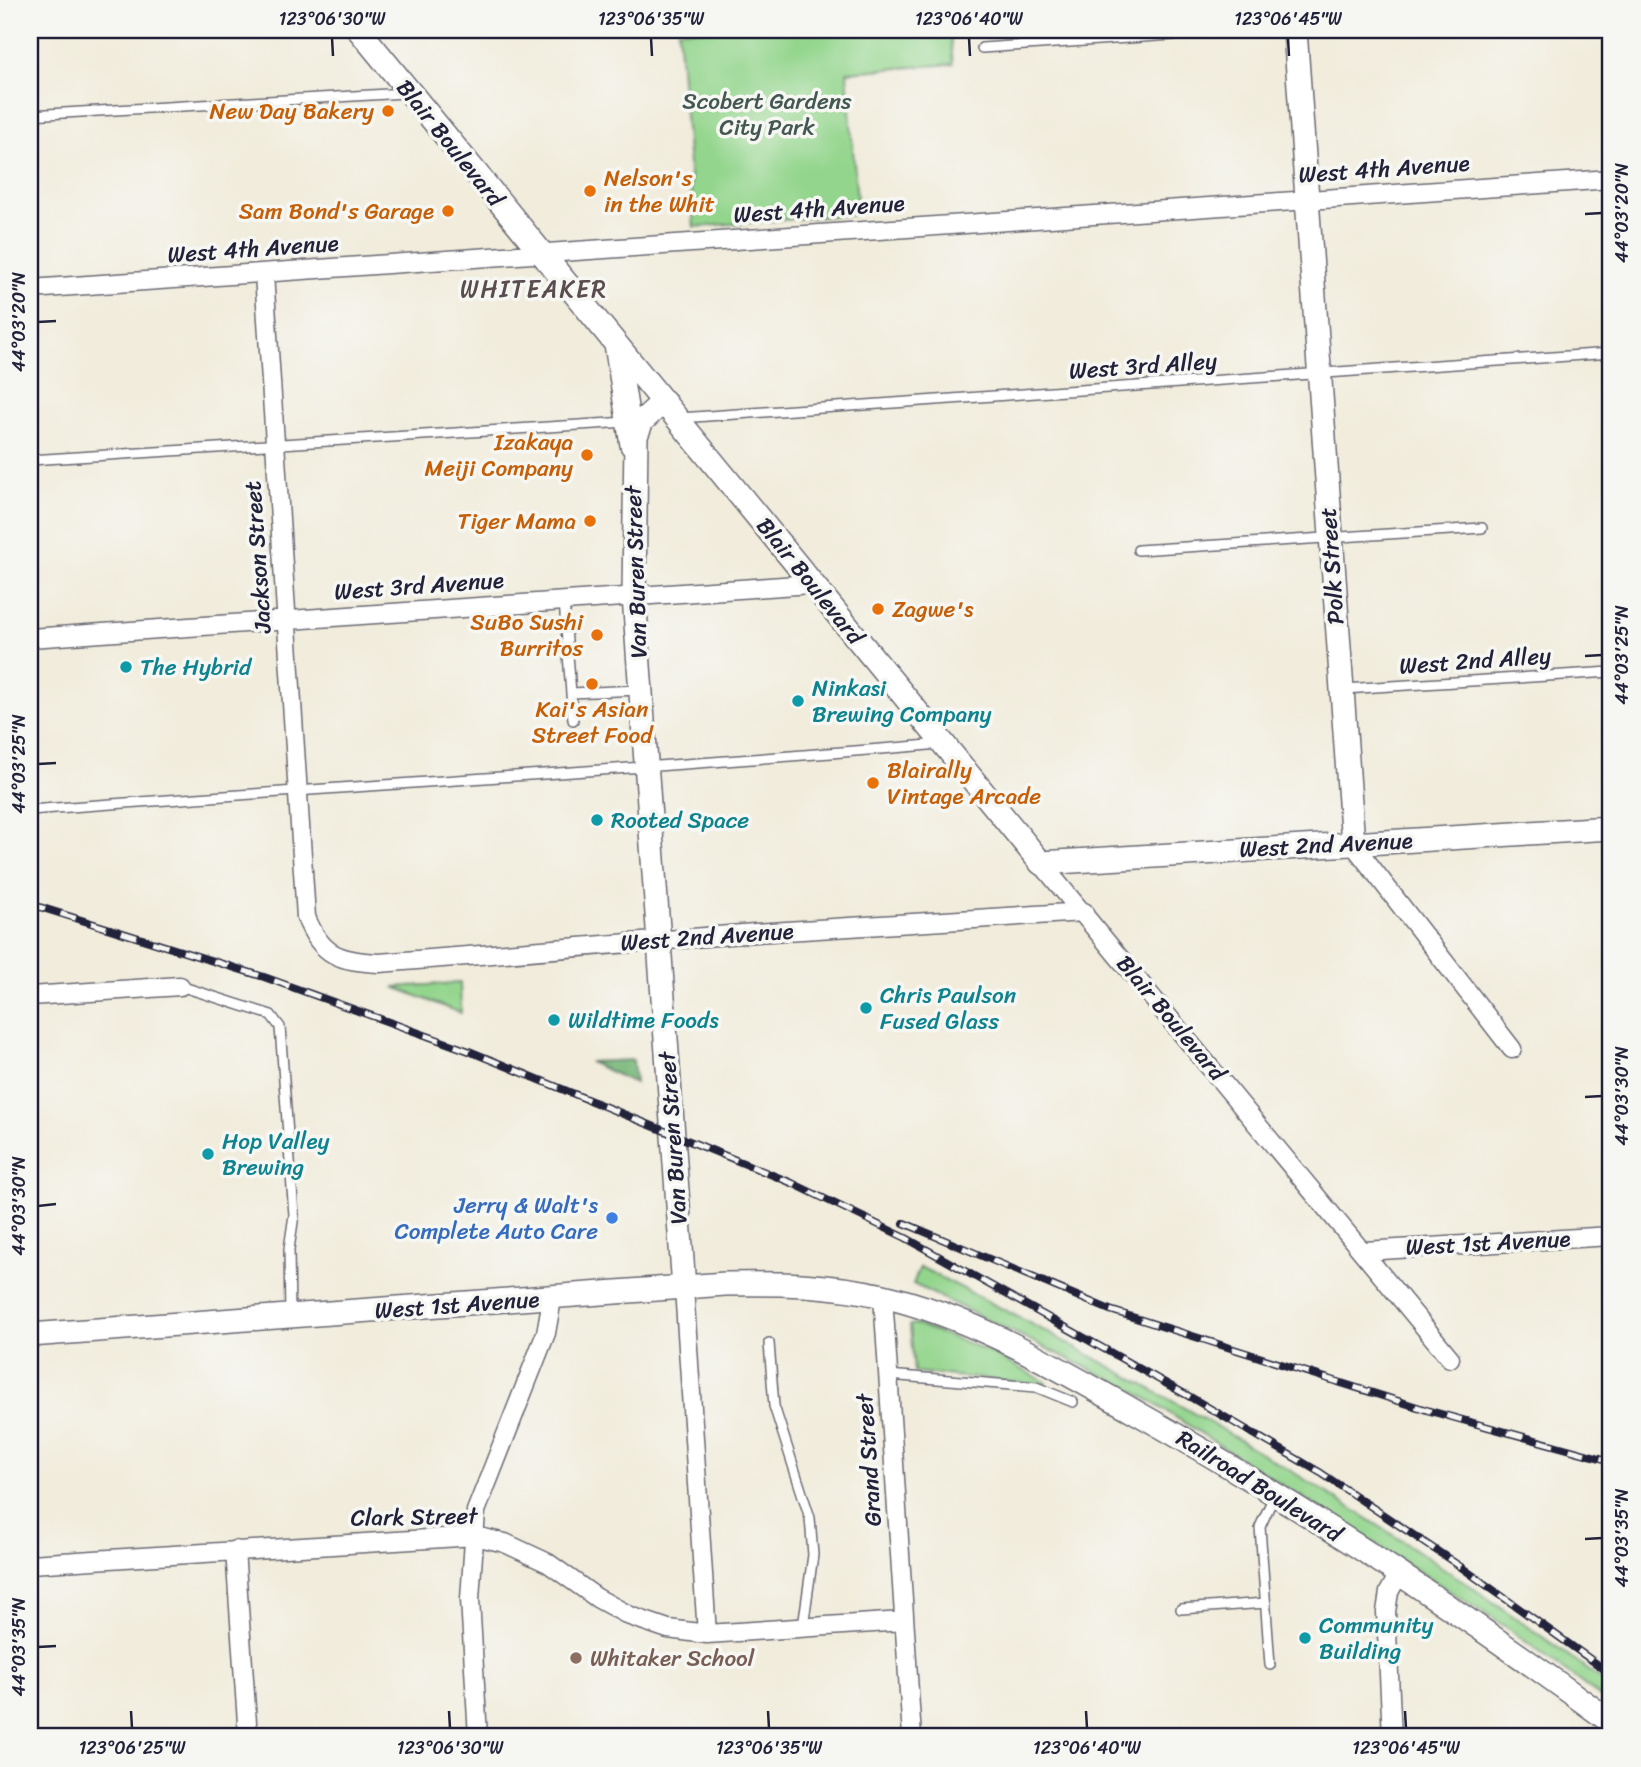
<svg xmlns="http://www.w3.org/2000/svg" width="1641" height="1767" font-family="Sriracha,sans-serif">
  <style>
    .green { fill: #93d58c; stroke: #5a7c64; stroke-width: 2 }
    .forest { fill: #76b678; stroke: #4c6c5a; stroke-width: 2 }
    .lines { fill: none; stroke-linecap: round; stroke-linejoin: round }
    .service-casing { stroke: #6a6973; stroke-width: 12 }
    .minor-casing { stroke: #6a6973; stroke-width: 21 }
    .tertiary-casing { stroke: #6a6973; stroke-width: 26 }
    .service { stroke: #fff; stroke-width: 9 }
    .minor { stroke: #fff; stroke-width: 18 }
    .tertiary { stroke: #fff; stroke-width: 23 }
    .rail-casing { stroke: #22223b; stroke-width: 8 }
    .rail { stroke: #f6f6f2; stroke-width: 5; stroke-dasharray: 16; stroke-linecap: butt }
    .ticks { fill: none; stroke: #22223b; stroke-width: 2.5 }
    .food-dot { fill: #e8710a; stroke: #f6f6f2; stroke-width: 2.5 }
    .culture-dot { fill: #0f9aa8; stroke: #f6f6f2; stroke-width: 2.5 }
    .shop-dot { fill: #3f7fe0; stroke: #f6f6f2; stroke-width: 2.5 }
    .education-dot { fill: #8d6e63; stroke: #f6f6f2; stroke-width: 2.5 }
    .labels { text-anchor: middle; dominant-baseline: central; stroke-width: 7; stroke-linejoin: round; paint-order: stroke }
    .park-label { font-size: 23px; fill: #445853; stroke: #f6f6f2 }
    .food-label { font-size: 23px; fill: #c56008; stroke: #f6f6f2; text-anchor: end }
    .street-label { font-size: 23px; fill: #22223b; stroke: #f6f6f2 }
    .culture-label { font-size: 23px; fill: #0d838f; stroke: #f6f6f2; text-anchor: start }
    .shop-label { font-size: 23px; fill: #366cbe; stroke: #f6f6f2; text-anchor: end }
    .education-label { font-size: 23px; fill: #785e54; stroke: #f6f6f2; text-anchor: start }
    .neighbourhood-label { font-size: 24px; letter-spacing: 2px; fill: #5a4d50; stroke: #f6f6f2 }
    .neatline { fill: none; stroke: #22223b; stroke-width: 2.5 }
    .ticks-label { font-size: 18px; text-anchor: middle; fill: #22223b }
  </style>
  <rect width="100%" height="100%" fill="#f6f6f2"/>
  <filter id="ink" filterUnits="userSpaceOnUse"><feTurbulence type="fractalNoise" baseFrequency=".0143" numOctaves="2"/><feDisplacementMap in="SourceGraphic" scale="14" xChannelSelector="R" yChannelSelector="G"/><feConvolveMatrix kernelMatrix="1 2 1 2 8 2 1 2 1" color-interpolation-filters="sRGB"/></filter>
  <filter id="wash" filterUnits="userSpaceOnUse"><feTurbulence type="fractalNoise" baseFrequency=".00686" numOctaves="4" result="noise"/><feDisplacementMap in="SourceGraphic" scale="28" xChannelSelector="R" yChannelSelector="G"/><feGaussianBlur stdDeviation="1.57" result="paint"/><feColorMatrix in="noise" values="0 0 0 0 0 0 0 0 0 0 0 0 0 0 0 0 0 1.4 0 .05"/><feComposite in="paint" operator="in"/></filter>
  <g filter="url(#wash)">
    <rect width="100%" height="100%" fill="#f1ecdb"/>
    <!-- green -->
    <path class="green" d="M678,30H950L953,64L847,72L858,214L694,227Z
      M460,983L461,1013L394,987Z
      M920,1267C1161,1387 1396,1525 1611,1687V1705L1506,1627L1131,1389L913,1284Z
      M915,1324L976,1346L1046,1382L1045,1385L914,1372L910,1325Z"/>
    <!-- forest -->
    <path class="forest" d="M633,1060L635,1083L589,1062Z"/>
  </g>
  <g filter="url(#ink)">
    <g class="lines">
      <!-- service casing -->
      <g class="service-casing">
        <path id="service" d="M982,48L1245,30
          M30,115L405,93
          M680,418L1611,353
          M30,460L627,422
          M1138,550L1482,528
          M564,601L573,720
          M1344,689L1611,672
          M571,693L639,690
          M30,810C333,787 637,770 940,744
          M180,986L271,1015L280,1027L294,1215L289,1249L290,1315
          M769,1343L774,1406L810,1518L813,1555L803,1627
          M888,1375L1036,1387L1073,1402
          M1181,1609L1266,1603
          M1270,1665L1260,1527L1274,1496"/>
      </g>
      <!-- minor casing -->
      <g class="minor-casing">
        <path id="minor" d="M264,274L306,917C321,956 340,961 379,963L755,933L1084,912
          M30,289L1611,179
          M30,638L811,584
          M1353,844L1512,1049
          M1041,863L1450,1358
          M30,996L180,986
          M1364,1251L1611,1236
          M684,1288L707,1634
          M883,1296L912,1737
          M235,1550L248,1737
          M30,1564L475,1536L505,1543L548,1563L597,1598L630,1616L668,1629L707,1634L903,1621
          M478,1737L470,1599L476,1511L546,1333L552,1299
          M1392,1737L1386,1612L1389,1592L1399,1574"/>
      </g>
      <!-- tertiary casing -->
      <g class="tertiary-casing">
        <path id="tertiary" d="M359,30L1041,863L1611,828
          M1295,30L1353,844
          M616,344L632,445
          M664,401L642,421L636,436L634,596L684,1288
          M30,1335L725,1284C778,1283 831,1284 883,1296C973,1317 1052,1365 1132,1410C1298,1503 1458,1609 1611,1722"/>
      </g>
      <!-- service -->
      <use href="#service" class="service"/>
      <!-- minor -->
      <use href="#minor" class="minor"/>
      <!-- tertiary -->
      <use href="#tertiary" class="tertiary"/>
      <!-- rail casing -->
      <g class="rail-casing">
        <path id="rail" d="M30,904L264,977L469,1051L792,1183L906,1238L1192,1398L1321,1473L1461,1567L1611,1674
          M904,1223L1110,1310L1430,1411L1611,1461"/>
      </g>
      <!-- rail -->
      <use href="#rail" class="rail"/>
    </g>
  </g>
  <!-- ticks -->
  <path class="ticks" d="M332,38L333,56M651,38L652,56M969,38L970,56M1288,38L1289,56M1585,214L1602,213M38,322L56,321M1585,656L1602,655M38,764L56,763M1585,1097L1602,1096M38,1206L56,1204M1585,1539L1602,1538M38,1647L56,1646M131,1711L132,1728M449,1711L450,1728M768,1711L769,1728M1086,1711L1087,1728M1405,1711L1406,1728"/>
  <!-- markers -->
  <g class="food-dot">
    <circle cx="388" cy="111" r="7"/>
    <circle cx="590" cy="191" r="7"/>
    <circle cx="448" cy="211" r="7"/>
    <circle cx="587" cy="455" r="7"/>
    <circle cx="590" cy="521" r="7"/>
    <circle cx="878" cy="609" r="7"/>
    <circle cx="597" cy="635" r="7"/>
    <circle cx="592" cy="684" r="7"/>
    <circle cx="873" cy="783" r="7"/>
  </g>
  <g class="culture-dot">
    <circle cx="126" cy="667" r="7"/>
    <circle cx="798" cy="701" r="7"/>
    <circle cx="597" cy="820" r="7"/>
    <circle cx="866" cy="1008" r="7"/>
    <circle cx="554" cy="1020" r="7"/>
    <circle cx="208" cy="1154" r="7"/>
    <circle cx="1305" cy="1638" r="7"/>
  </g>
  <circle class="shop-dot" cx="612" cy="1218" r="7"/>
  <circle class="education-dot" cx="576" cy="1658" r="7"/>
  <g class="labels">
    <!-- park labels -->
    <g class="park-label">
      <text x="767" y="101">Scobert Gardens<tspan x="767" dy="26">City Park</tspan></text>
    </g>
    <!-- food labels -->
    <g class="food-label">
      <text x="374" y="111">New Day Bakery</text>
      <text x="604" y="178" text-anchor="start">Nelson's<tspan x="604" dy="26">in the Whit</tspan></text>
      <text x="434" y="211">Sam Bond's Garage</text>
      <text x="573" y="442">Izakaya<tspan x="573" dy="26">Meiji Company</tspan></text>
      <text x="576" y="521">Tiger Mama</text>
      <text x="892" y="609" text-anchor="start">Zagwe's</text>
      <text x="583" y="622">SuBo Sushi<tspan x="583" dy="26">Burritos</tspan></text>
      <text x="592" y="709" text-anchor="middle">Kai's Asian<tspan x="592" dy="26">Street Food</tspan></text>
      <text x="887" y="770" text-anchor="start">Blairally<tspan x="887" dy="26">Vintage Arcade</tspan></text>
    </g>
    <!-- street labels -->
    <g class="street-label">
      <text transform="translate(450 143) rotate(51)">Blair Boulevard</text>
      <text transform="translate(1384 169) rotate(-4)">West 4th Avenue</text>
      <text transform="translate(819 209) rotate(-4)">West 4th Avenue</text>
      <text transform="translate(253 249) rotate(-4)">West 4th Avenue</text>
      <text transform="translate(1143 366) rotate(-4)">West 3rd Alley</text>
      <text transform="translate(258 557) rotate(-94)">Jackson Street</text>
      <text transform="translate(1332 566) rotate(-94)">Polk Street</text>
      <text transform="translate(636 572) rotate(-92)">Van Buren Street</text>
      <text transform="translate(810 581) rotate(51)">Blair Boulevard</text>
      <text transform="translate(419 586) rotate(-4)">West 3rd Avenue</text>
      <text transform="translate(1475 661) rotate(-4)">West 2nd Alley</text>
      <text transform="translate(1326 845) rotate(-3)">West 2nd Avenue</text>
      <text transform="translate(707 937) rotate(-4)">West 2nd Avenue</text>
      <text transform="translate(1171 1018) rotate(50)">Blair Boulevard</text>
      <text transform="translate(673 1138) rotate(-94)">Van Buren Street</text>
      <text transform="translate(1488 1243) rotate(-3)">West 1st Avenue</text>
      <text transform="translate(457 1305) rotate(-4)">West 1st Avenue</text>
      <text transform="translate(869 1460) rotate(-94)">Grand Street</text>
      <text transform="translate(1259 1486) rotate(32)">Railroad Boulevard</text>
      <text transform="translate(414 1517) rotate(-1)">Clark Street</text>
    </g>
    <!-- culture labels -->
    <g class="culture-label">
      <text x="140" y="667">The Hybrid</text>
      <text x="812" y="688">Ninkasi<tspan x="812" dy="26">Brewing Company</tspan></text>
      <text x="611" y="820">Rooted Space</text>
      <text x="880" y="995">Chris Paulson<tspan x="880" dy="26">Fused Glass</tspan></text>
      <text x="568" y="1020">Wildtime Foods</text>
      <text x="222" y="1141">Hop Valley<tspan x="222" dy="26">Brewing</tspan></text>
      <text x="1319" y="1625">Community<tspan x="1319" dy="26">Building</tspan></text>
    </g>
    <!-- shop labels -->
    <g class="shop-label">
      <text x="598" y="1205">Jerry &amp; Walt's<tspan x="598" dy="26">Complete Auto Care</tspan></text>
    </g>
    <!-- education labels -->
    <g class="education-label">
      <text x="590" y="1658">Whitaker School</text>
    </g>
    <!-- neighbourhood labels -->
    <g class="neighbourhood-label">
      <text x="534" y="289">WHITEAKER</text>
    </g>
  </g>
  <!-- margin -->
  <rect width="1641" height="1767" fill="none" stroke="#f6f6f2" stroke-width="77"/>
  <rect x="38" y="38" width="1564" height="1690" class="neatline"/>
  <g class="ticks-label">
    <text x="332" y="25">123°06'30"W</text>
    <text x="651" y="25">123°06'35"W</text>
    <text x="969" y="25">123°06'40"W</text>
    <text x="1288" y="25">123°06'45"W</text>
    <text transform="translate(1622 213) rotate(-90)" y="6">44°03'20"N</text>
    <text transform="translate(19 322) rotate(-90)" y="6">44°03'20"N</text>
    <text transform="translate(1622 655) rotate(-90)" y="6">44°03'25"N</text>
    <text transform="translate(19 764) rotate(-90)" y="6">44°03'25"N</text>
    <text transform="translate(1622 1096) rotate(-90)" y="6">44°03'30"N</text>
    <text transform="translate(19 1206) rotate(-90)" y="6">44°03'30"N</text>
    <text transform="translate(1622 1538) rotate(-90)" y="6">44°03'35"N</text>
    <text transform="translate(19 1647) rotate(-90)" y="6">44°03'35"N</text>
    <text x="132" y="1754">123°06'25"W</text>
    <text x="450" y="1754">123°06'30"W</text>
    <text x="769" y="1754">123°06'35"W</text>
    <text x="1087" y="1754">123°06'40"W</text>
    <text x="1406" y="1754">123°06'45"W</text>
  </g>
</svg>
